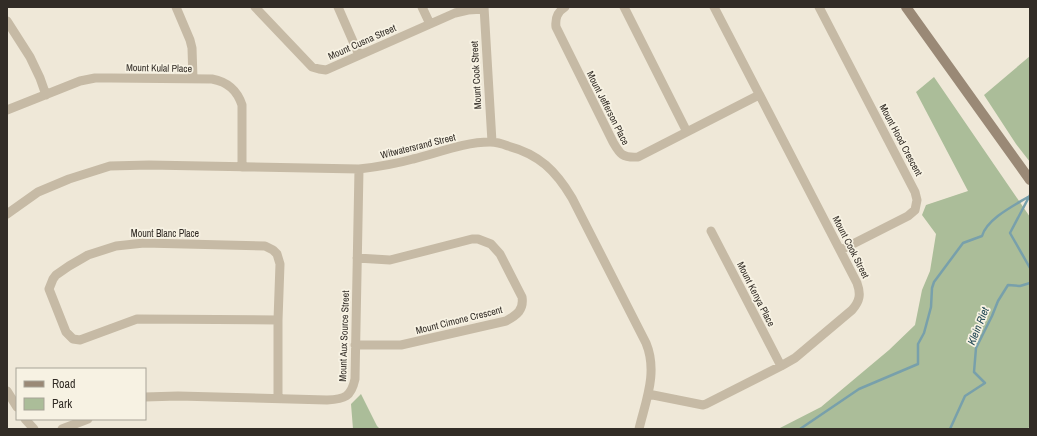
<svg xmlns="http://www.w3.org/2000/svg" width="1037" height="436" font-family="'Archivo Narrow',sans-serif">
  <style>
    .green { fill: #abbd99 }
    .lines { fill: none; stroke-linecap: round; stroke-linejoin: round }
    .stream { stroke: #78a0ab; stroke-width: 2.5 }
    .street { stroke: #c6baa5; stroke-width: 9 }
    .secondary { stroke: #9a8976; stroke-width: 10 }
    .labels { text-anchor: middle; dominant-baseline: central; stroke-width: 3.5; stroke-linejoin: round; paint-order: stroke }
    .street-label { font-size: 10px; fill: #322c26; stroke: #f7f2e3 }
    .water-label { font-size: 11px; font-style: italic; fill: #1e4551; stroke: #f7f2e3 }
  </style>
  <rect width="100%" height="100%" fill="#efe8d8"/>
  <!-- green -->
  <path class="green" d="M1030,56V162L1016,144L984,95Z
    M934,77L1030,217V425L1028,429H778L821,407L889,350L915,325L922,290L930,271L936,234L922,215L926,205L968,191L916,92Z
    M361,394L377,426L380,429H353L351,404Z"/>
  <g class="lines">
    <!-- stream -->
    <path class="stream" d="M1030,195L1010,233L1030,268
      M800,429L859,389L918,364V344L924,333L931,307L932,288L934,282L963,243L982,236C987,219 1013,206 1028,197
      M950,429L965,396L985,383L974,372L976,348L992,316L998,301L1008,285L1020,286L1030,283"/>
    <!-- street -->
    <path class="street" d="M176,7L190,40L192,48L193,79
      M255,7L312,67L319,69L326,70L455,13L468,10L484,9
      M338,7L359,55
      M422,7L430,24
      M484,7L492,142
      M565,7C557,12 555,18 556,27L613,142C620,154 622,158 638,157L759,95
      M624,7L687,132
      M819,7L915,192L917,200L915,210L908,216L841,250
      M7,21L30,57L40,78L46,95
      M7,110L80,81L95,78H111L212,79C228,82 237,90 242,105V167
      M7,214L38,192L69,179L110,166L149,165L359,169C377,167 395,164 413,159C438,153 464,142 490,142C496,142 503,144 508,146C539,154 556,171 572,198L646,343C658,372 646,400 639,429
      M711,231L781,366
      M278,320L137,319L80,340L73,339L66,332L49,289L53,279L56,275L69,266L88,255L116,246L144,243L265,246L273,250L277,254L280,264L278,320V398
      M355,345H401L506,321C517,315 524,310 522,297L500,254L491,244L478,239H472L390,260L357,258
      M7,391L17,407
      M648,394L703,405L706,404L781,366L795,358L852,310C860,301 861,294 857,283L714,7
      M145,397L178,396L327,400C345,399 351,397 355,379L359,169
      M25,419L34,429
      M62,429L88,419"/>
    <!-- secondary -->
    <path class="secondary" d="M906,7L1030,180"/>
  </g>
  <g class="labels">
    <!-- street labels -->
    <g class="street-label">
      <text transform="translate(362 42) rotate(-24)">Mount Cusna Street</text>
      <text transform="translate(159 68) rotate(1)">Mount Kulal Place</text>
      <text transform="translate(476 75) rotate(-93)">Mount Cook Street</text>
      <text transform="translate(608 108) rotate(63)">Mount Jefferson Place</text>
      <text transform="translate(901 140) rotate(62)">Mount Hood Crescent</text>
      <text transform="translate(418 146) rotate(-14)">Witwatersrand Street</text>
      <text x="165" y="233">Mount Blanc Place</text>
      <text transform="translate(851 247) rotate(63)">Mount Cook Street</text>
      <text transform="translate(756 294) rotate(63)">Mount Kenya Place</text>
      <text transform="translate(459 320) rotate(-14)">Mount Cimone Crescent</text>
      <text transform="translate(344 336) rotate(-88)">Mount Aux Source Street</text>
    </g>
    <!-- water labels -->
    <g class="water-label">
      <text transform="translate(978 326) rotate(-68)">Klein Riet</text>
    </g>
  </g>
  <!-- border -->
  <rect width="1037" height="436" fill="none" stroke="#322c26" stroke-width="16"/>
  <!-- legend -->
  <rect x="16" y="368" width="130" height="52" fill="#f7f2e3" stroke="#a8a397"/>
  <rect x="24" y="381" width="20" height="6" fill="#9a8976" stroke="#a8a397"/>
  <text x="52" y="388" font-size="12" fill="#322c26">Road</text>
  <rect x="24" y="398" width="20" height="12" fill="#abbd99" stroke="#a8a397"/>
  <text x="52" y="408" font-size="12" fill="#322c26">Park</text>
</svg>
